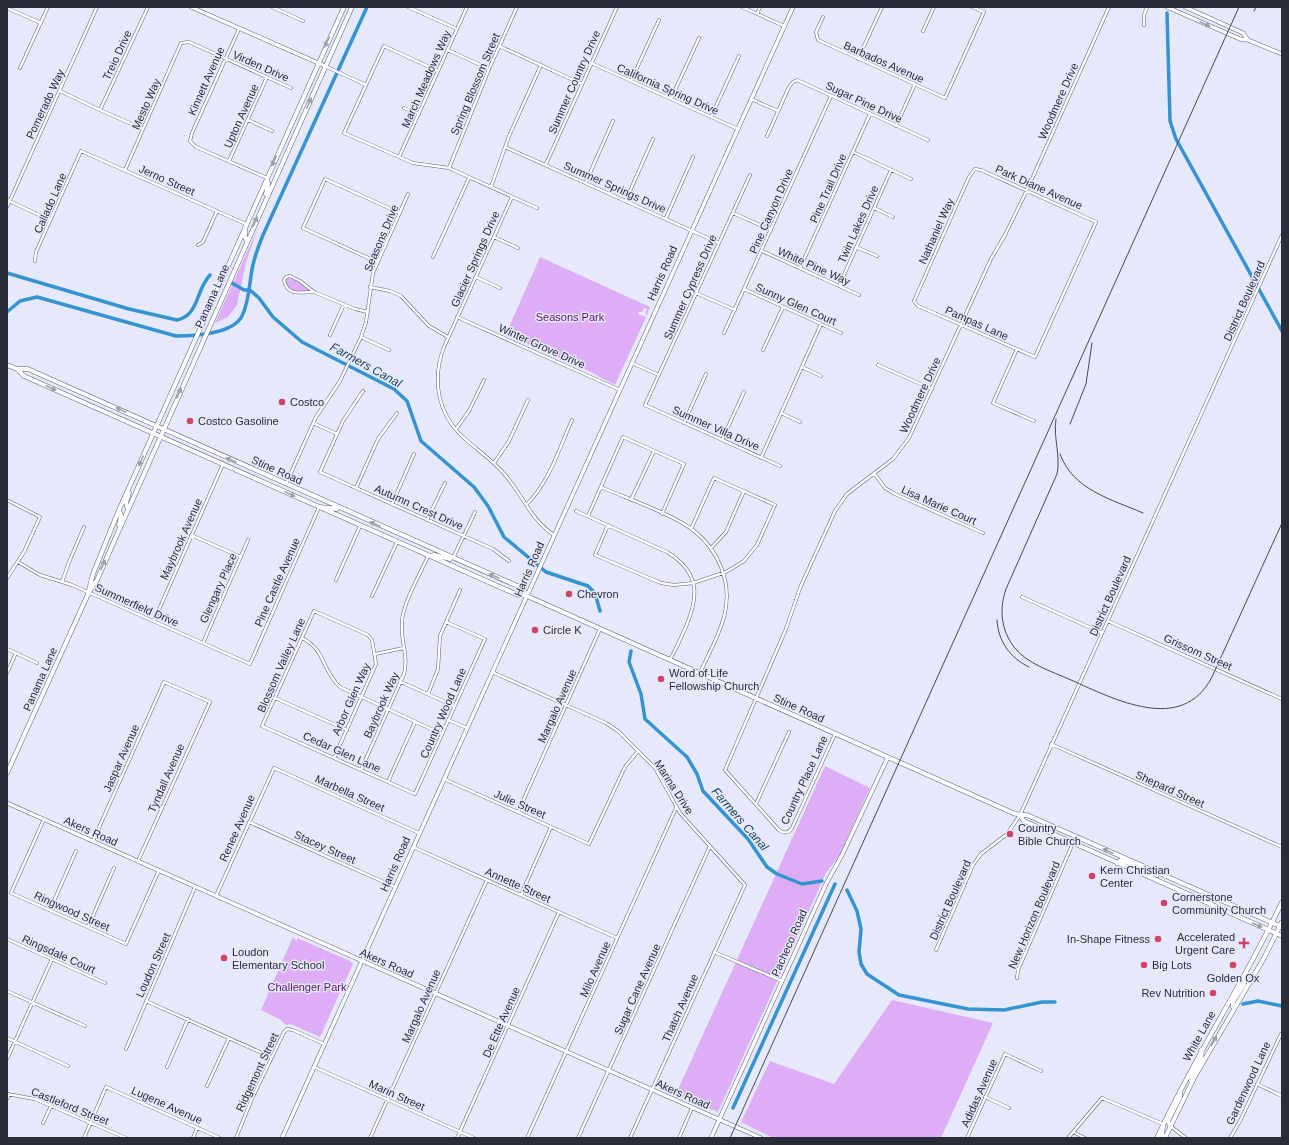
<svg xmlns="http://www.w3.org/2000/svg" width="1289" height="1145" font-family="Helvetica,sans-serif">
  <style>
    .green { fill: #ddaef5 }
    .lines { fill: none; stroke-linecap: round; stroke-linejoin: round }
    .canal { stroke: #3693d1; stroke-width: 3.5 }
    .minor-casing { stroke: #5b5f79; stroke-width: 3.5 }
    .tertiary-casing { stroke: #5b5f79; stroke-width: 4.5 }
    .secondary-casing { stroke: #5b5f79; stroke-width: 5 }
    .minor { stroke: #fff; stroke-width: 2.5 }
    .tertiary { stroke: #fff; stroke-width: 3.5 }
    .secondary { stroke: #fff; stroke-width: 4 }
    .rail { stroke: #484a57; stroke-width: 1 }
    .oneway { fill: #9fa0a5 }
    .poi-dot { fill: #d14269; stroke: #e6e9fc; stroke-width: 1.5 }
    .labels { text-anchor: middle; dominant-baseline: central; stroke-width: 3; stroke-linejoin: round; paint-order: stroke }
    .street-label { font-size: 11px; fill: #2a2c38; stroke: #e6e9fc }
    .park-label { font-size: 11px; fill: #581172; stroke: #e6e9fc }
    .poi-label { font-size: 11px; fill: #2a2c38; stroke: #e6e9fc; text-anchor: start }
    .water-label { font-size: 12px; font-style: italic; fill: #193e58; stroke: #e6e9fc }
  </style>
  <rect width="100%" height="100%" fill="#e6e9fc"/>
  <!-- green -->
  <path class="green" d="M258,228L246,262L237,305L228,317L215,323Z
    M540,257L650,307L647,315L645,313L647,309L644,308L642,312H638V314L646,317L615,385L587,370L506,334Z
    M288,276L297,279L314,292L297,293L288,289L285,278Z
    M825,766L870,788L839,856L826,873L718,1112L676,1094Z
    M293,937L295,940L297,941V938L350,961L353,964L320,1037L291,1024L285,1025L281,1020L261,1010Z
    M892,1000L993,1023L941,1138H773L741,1122L770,1061L834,1084Z"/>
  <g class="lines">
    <!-- canal -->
    <path class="canal" d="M1167,13L1170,121L1176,139L1282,331
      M7,273L129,309L177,320C199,316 196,289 210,275
      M232,283L244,290H250L259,298L273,317L302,342L394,389L407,401L421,441L474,487L488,506L504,537L546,572L588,586L595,593L600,611
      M7,312L20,301L37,297L176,336C194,336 233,334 242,316C250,300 249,281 253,265C255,255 259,245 263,235L367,7
      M631,651L629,662L641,694L645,719L687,757L697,774L703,791L748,839L767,867L777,874L802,884L822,881
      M847,890L857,911L861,929L859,952L861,964L867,974L899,995L968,1009L1004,1010L1042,1002H1055
      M1243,1004L1258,1001L1282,1006
      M733,1108L835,884"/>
    <!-- minor casing -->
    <g class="minor-casing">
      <path id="minor" d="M272,7L303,21
        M408,7L457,29
        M742,7L784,26
        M7,8L41,23
        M757,14L760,7
        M823,17L816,32L818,40L945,98L984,12L972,7
        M1144,25V15L1147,7
        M239,29L192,133L190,141L196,147L267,178
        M923,31L934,7
        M499,46L582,84
        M448,50L489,69
        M858,59L882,7
        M591,63L738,129
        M325,66L366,85
        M20,68L48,7
        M438,71L384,46L344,133L413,163L449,168L537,208
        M631,81L659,20
        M60,91L100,110
        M671,99L699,38
        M751,99L778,111
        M404,108L419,114
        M711,117L739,56
        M248,120L272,131
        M896,126L915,84
        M143,129L100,110L148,7
        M767,136L789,87L793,82L797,80L928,140
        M505,147L719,243
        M853,152L911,179
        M399,157L467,7
        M229,161L267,77
        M546,164L617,7
        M449,168L489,69L517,7
        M975,169L981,170L1096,222L1035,357L918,306L914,301L969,177Z
        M125,170L181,43L189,42L291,88
        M750,175L645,405L780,466
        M586,182L613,121
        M491,187L509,136L541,65
        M512,197L444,347C432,379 437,413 463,437C477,450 494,461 506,476C523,496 531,520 554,535
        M7,200L50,220
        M626,200L653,139
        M7,207L97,7
        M874,208L893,217
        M733,213L771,230
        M666,218L693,157
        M494,237L518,248
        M198,245L203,242L217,211
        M856,247L877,256
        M762,251L859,295
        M433,257L469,178
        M35,261L36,252L81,151L246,224
        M377,262L303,228L325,179L400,213
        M800,268L870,114
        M290,276L300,281L314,292C302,292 287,297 284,280L286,277Z
        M476,277L500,288
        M839,286L891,170
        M370,287L390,291L401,296L429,326L448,337
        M744,289L841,333
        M314,292L355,309L368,312
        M696,293L735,310
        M457,317L620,390
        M724,333L831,96
        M330,335L344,304
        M361,337L389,350
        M1017,349L993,403L1034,421
        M763,350L783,307
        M632,363L659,375
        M878,365L932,389
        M802,367L821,376
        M363,391L343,421L320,472L493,549L509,561
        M781,413L800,422
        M313,423L337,434
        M684,423L706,374
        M456,429L469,411L484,380
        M722,440L744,392
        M761,458L821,324
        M494,463L509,441L528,400
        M874,473L885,488L895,494L983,533
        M286,484L316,417L340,381L361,337L366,322L373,273L408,194
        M601,487C628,499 670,513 693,530C719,550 733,584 724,617C719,636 708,655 700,673
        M356,488L378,439L397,413
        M7,500L40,517L24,552L7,578
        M631,500L654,451
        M392,504L414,454
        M526,505C549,483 559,449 572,420
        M576,511L667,552C701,573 699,597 685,629C680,639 676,650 670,659
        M588,516L623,437L684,464L662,514
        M427,520L445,483
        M608,525L595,555L661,583L674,585L693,583L726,572L744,561L757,545L775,505L714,478L691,529
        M191,535L241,557
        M711,548L726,532L744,491
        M453,558L475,512
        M18,562L40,575L72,585L250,664L319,507
        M336,580L360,526
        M62,582L69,562L84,527
        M372,596L397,542
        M1022,597L1102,633
        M154,621L223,464
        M1108,621L1282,699
        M302,638C326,650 322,671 340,687L442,734
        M203,643L248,540
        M7,649L37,663
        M375,654L404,648
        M492,672L606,723L618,731L655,768L680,813L745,885L630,1138
        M7,673L16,653
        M401,682L454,706
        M428,694L438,669L440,636L460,590
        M275,698L347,730
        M448,720L467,728
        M835,734L792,828C789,833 784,834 779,830L725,770L786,629L800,588L835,511L847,494L893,459L909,438L991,259L1005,235L1027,190L1109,7
        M1051,744L1282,847
        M334,758L376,664L372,640L368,635L314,611L262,726L415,794L485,639L446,622
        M361,770L404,674C409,655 400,641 402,622C403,602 420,575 428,556
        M444,779L589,844L625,767L638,751
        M388,782L415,722
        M756,804L789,732
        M518,812L600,629
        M44,819L11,893L126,944L159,870
        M249,822L395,887
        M93,841L164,682L210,702L138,861
        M413,847L617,938
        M521,895L551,827
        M216,896L274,768L419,833
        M50,910L76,851
        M88,927L114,868
        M7,939L105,983
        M936,950L973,865L981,854L1007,834L1020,815L1282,235
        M714,952L782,981
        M1017,978L1018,970L1076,836
        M7,991L85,1026
        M146,1001L271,1057
        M7,1038L68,1066
        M126,1049L195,887
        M7,1059L52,959
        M167,1067L188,1019
        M314,1067L474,1138
        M1257,1084L1282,1096
        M207,1086L229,1038
        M7,1094L35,1099L126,1138
        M985,1097L1009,1108
        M7,1099L9,1094
        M43,1123L51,1106
        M1170,1126L1186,1138
        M1073,1132L1085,1138
        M528,1136L676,808
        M84,1138L106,1087L220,1138
        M193,1138L197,1128
        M236,1138L251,1101L284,1032L287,1029L293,1030L324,1044
        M370,1138L487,880
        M457,1138L559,912
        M578,1138L710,846
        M679,1138L692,1108
        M967,1138L1005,1054L1041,1071
        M1068,1138L1102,1098L1163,1124
        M1230,1138L1240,1121L1281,1034"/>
    </g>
    <!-- tertiary casing -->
    <g class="tertiary-casing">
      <path id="tertiary" d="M191,7L325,66
        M1167,7L1240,39L1248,40L1282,54
        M1185,7L1243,33L1248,40
        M7,803L761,1138
        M282,1138L793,7
        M711,1138L826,884L842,855L888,757"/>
    </g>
    <!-- secondary casing -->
    <g class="secondary-casing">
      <path id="secondary" d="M266,194L268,184L267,178
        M245,228V237L247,241
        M7,365L17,369L24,376L518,595L527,596L1013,813L1020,815H1027L1282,927
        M17,369H28L522,588L527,596
        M320,507L337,509
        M128,509L126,503L129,493
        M119,525L121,516L119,510
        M429,556L435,555L450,559
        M89,590L93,574L119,510L344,7
        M7,773L89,592L97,580L116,537L352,7
        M1020,815L1024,821L1282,936
        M1117,863L1121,860L1140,867
        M1142,874L1146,872L1157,875
        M1196,898L1202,896L1213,900
        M1233,1007V1002L1244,984L1242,978
        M1191,1081C1192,1071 1205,1059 1201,1050
        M1170,1126L1168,1121L1180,1097V1091
        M1157,1138C1194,1057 1244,983 1282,902
        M1162,1138L1163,1125
        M1165,1138L1195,1076L1264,958L1282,922"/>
    </g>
    <!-- minor -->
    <use href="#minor" class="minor"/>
    <!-- tertiary -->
    <use href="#tertiary" class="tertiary"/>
    <!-- secondary -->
    <use href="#secondary" class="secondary"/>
    <!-- rail -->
    <path class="rail" d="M1254,11L1256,7
      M1056,419C1053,438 1061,456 1057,474L1006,589C999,609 1001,630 1014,647C1027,664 1051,671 1071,680C1114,699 1182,735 1212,677L1282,523
      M1070,424L1086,384L1092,343
      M1060,454C1073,490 1111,499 1143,513
      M997,620C998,641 1010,658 1029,667
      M730,1138L1239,7"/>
  </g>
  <!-- one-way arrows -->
  <defs><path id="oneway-solid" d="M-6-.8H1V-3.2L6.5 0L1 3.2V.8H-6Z"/></defs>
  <g class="oneway">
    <use href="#oneway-solid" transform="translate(1205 24) rotate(24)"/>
    <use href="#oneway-solid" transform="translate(327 42) rotate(115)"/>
    <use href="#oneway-solid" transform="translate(309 103) rotate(-66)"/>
    <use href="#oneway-solid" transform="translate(274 161) rotate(114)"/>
    <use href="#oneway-solid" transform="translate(255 222) rotate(-66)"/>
    <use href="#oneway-solid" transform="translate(51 388) rotate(24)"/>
    <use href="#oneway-solid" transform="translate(179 393) rotate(-66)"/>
    <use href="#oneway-solid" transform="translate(121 410) rotate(-156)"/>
    <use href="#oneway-solid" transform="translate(231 460) rotate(-156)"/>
    <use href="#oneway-solid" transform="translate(141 461) rotate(114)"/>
    <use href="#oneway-solid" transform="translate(290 494) rotate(24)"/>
    <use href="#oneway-solid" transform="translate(375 524) rotate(-156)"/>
    <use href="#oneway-solid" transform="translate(103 565) rotate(-66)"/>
    <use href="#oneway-solid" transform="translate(494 576) rotate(-157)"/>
    <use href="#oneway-solid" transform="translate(1108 851) rotate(-155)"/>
    <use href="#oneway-solid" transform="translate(1257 925) rotate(23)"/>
    <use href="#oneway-solid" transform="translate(1214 1041) rotate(-60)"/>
  </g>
  <!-- markers -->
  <g class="poi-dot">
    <circle cx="282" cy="402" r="4"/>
    <circle cx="190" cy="421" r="4"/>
    <circle cx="569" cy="594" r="4"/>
    <circle cx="535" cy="630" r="4"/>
    <circle cx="661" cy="679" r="4"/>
    <circle cx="1010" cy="834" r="4"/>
    <circle cx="1092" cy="876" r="4"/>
    <circle cx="1164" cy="903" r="4"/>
    <circle cx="1158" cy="939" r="4"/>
    <path d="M1242 937h4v4h4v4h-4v4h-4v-4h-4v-4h4z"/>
    <circle cx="224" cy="958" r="4"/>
    <circle cx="1144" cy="965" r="4"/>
    <circle cx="1233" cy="965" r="4"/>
    <circle cx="1213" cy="993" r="4"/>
  </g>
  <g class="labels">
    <!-- street labels -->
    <g class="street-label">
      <text transform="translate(117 55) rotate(-65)">Treio Drive</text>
      <text transform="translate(884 62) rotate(24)">Barbados Avenue</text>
      <text transform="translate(261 66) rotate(24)">Virden Drive</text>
      <text transform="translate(426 79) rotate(-66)">March Meadows Way</text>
      <text transform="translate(206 81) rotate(-66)">Kinnett Avenue</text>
      <text transform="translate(574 82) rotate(-66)">Summer Country Drive</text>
      <text transform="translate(475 84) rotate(-67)">Spring Blossom Street</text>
      <text transform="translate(668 89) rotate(24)">California Spring Drive</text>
      <text transform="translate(1058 101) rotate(-66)">Woodmere Drive</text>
      <text transform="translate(864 102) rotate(25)">Sugar Pine Drive</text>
      <text transform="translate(45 104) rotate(-65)">Pomerado Way</text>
      <text transform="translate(146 104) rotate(-66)">Mesto Way</text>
      <text transform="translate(241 116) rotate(-66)">Upton Avenue</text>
      <text transform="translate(167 180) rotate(24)">Jerno Street</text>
      <text transform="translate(615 187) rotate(24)">Summer Springs Drive</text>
      <text transform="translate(1039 187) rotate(24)">Park Diane Avenue</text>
      <text transform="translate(828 188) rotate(-66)">Pine Trail Drive</text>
      <text transform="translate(50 203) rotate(-66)">Callado Lane</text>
      <text transform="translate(771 211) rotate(-66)">Pine Canyon Drive</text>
      <text transform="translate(858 224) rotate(-66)">Twin Lakes Drive</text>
      <text transform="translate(936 231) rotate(-66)">Nathaniel Way</text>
      <text transform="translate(381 238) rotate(-67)">Seasons Drive</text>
      <text transform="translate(475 259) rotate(-66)">Glacier Springs Drive</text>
      <text transform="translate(814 266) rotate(24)">White Pine Way</text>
      <text transform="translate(662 273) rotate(-66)">Harris Road</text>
      <text transform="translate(690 287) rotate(-66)">Summer Cypress Drive</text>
      <text transform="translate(212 296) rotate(-66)">Panama Lane</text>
      <text transform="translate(1244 301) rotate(-66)">District Boulevard</text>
      <text transform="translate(796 304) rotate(24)">Sunny Glen Court</text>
      <text transform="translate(977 323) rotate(24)">Pampas Lane</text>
      <text transform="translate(542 346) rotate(24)">Winter Grove Drive</text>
      <text transform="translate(920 395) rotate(-65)">Woodmere Drive</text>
      <text transform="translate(716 428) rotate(24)">Summer Villa Drive</text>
      <text transform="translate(277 470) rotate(24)">Stine Road</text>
      <text transform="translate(939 505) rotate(24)">Lisa Marie Court</text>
      <text transform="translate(419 507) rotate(24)">Autumn Crest Drive</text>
      <text transform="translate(181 539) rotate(-66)">Maybrook Avenue</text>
      <text transform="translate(529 569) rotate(-66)">Harris Road</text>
      <text transform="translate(277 582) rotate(-66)">Pine Castle Avenue</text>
      <text transform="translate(218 588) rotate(-66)">Glengary Place</text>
      <text transform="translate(1110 596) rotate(-66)">District Boulevard</text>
      <text transform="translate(137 605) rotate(24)">Summerfield Drive</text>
      <text transform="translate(1198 652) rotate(24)">Grissom Street</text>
      <text transform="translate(281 665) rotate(-66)">Blossom Valley Lane</text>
      <text transform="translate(40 679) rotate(-66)">Panama Lane</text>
      <text transform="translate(351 699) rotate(-66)">Arbor Glen Way</text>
      <text transform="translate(381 705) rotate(-66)">Baybrook Way</text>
      <text transform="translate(557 706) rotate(-66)">Margalo Avenue</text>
      <text transform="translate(799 708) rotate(24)">Stine Road</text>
      <text transform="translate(443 713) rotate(-66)">Country Wood Lane</text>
      <text transform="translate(342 752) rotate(24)">Cedar Glen Lane</text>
      <text transform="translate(121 758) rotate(-66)">Jaspar Avenue</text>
      <text transform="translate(166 778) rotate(-66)">Tyndall Avenue</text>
      <text transform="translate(804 780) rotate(-65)">Country Place Lane</text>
      <text transform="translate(674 787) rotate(57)">Marina Drive</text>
      <text transform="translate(1170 789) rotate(24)">Shepard Street</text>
      <text transform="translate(350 793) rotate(24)">Marbella Street</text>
      <text transform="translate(520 804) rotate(24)">Julie Street</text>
      <text transform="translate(237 828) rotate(-66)">Renee Avenue</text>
      <text transform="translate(91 831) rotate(24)">Akers Road</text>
      <text transform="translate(325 847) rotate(24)">Stacey Street</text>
      <text transform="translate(395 864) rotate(-66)">Harris Road</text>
      <text transform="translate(518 885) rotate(24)">Annette Street</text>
      <text transform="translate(950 900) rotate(-66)">District Boulevard</text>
      <text transform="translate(72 911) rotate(24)">Ringwood Street</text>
      <text transform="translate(1034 915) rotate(-67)">New Horizon Boulevard</text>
      <text transform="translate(789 943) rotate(-66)">Pacheco Road</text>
      <text transform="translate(59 954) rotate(24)">Ringsdale Court</text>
      <text transform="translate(387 963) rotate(24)">Akers Road</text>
      <text transform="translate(153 965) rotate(-66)">Loudon Street</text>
      <text transform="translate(595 969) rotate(-66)">Milo Avenue</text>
      <text transform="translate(637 989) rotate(-66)">Sugar Cane Avenue</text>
      <text transform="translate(421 1006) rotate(-66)">Margalo Avenue</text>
      <text transform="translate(680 1008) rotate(-66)">Thatch Avenue</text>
      <text transform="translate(501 1022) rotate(-66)">De Ette Avenue</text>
      <text transform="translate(1199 1036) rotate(-61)">White Lane</text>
      <text transform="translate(257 1072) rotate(-65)">Ridgemont Street</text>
      <text transform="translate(1248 1083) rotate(-65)">Gardenwood Lane</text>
      <text transform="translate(979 1093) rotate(-66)">Adidas Avenue</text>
      <text transform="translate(683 1094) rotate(24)">Akers Road</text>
      <text transform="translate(397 1095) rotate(24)">Marin Street</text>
      <text transform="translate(167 1105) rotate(24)">Lugene Avenue</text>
      <text transform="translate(70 1106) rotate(22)">Castleford Street</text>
    </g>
    <!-- park labels -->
    <g class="park-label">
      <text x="570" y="317">Seasons Park</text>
      <text x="307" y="987">Challenger Park</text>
    </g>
    <!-- poi labels -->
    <g class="poi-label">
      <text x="290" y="402">Costco</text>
      <text x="198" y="421">Costco Gasoline</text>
      <text x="577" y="594">Chevron</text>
      <text x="543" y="630">Circle K</text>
      <text x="669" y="673">Word of Life<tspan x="669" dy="13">Fellowship Church</tspan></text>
      <text x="1018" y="828">Country<tspan x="1018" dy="13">Bible Church</tspan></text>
      <text x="1100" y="870">Kern Christian<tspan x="1100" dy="13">Center</tspan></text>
      <text x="1172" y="897">Cornerstone<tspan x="1172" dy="13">Community Church</tspan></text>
      <text x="1235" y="937" text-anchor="end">Accelerated<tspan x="1235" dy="13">Urgent Care</tspan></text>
      <text x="1150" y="939" text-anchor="end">In-Shape Fitness</text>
      <text x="232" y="952">Loudon<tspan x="232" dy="13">Elementary School</tspan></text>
      <text x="1152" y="965">Big Lots</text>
      <text x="1233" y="978" text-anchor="middle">Golden Ox</text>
      <text x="1205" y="993" text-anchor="end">Rev Nutrition</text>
    </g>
    <!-- water labels -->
    <g class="water-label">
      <text transform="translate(366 365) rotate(29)">Farmers Canal</text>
      <text transform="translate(740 819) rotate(49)">Farmers Canal</text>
    </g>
  </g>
  <!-- border -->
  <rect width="1289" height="1145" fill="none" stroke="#2a2c38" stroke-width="16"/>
</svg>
